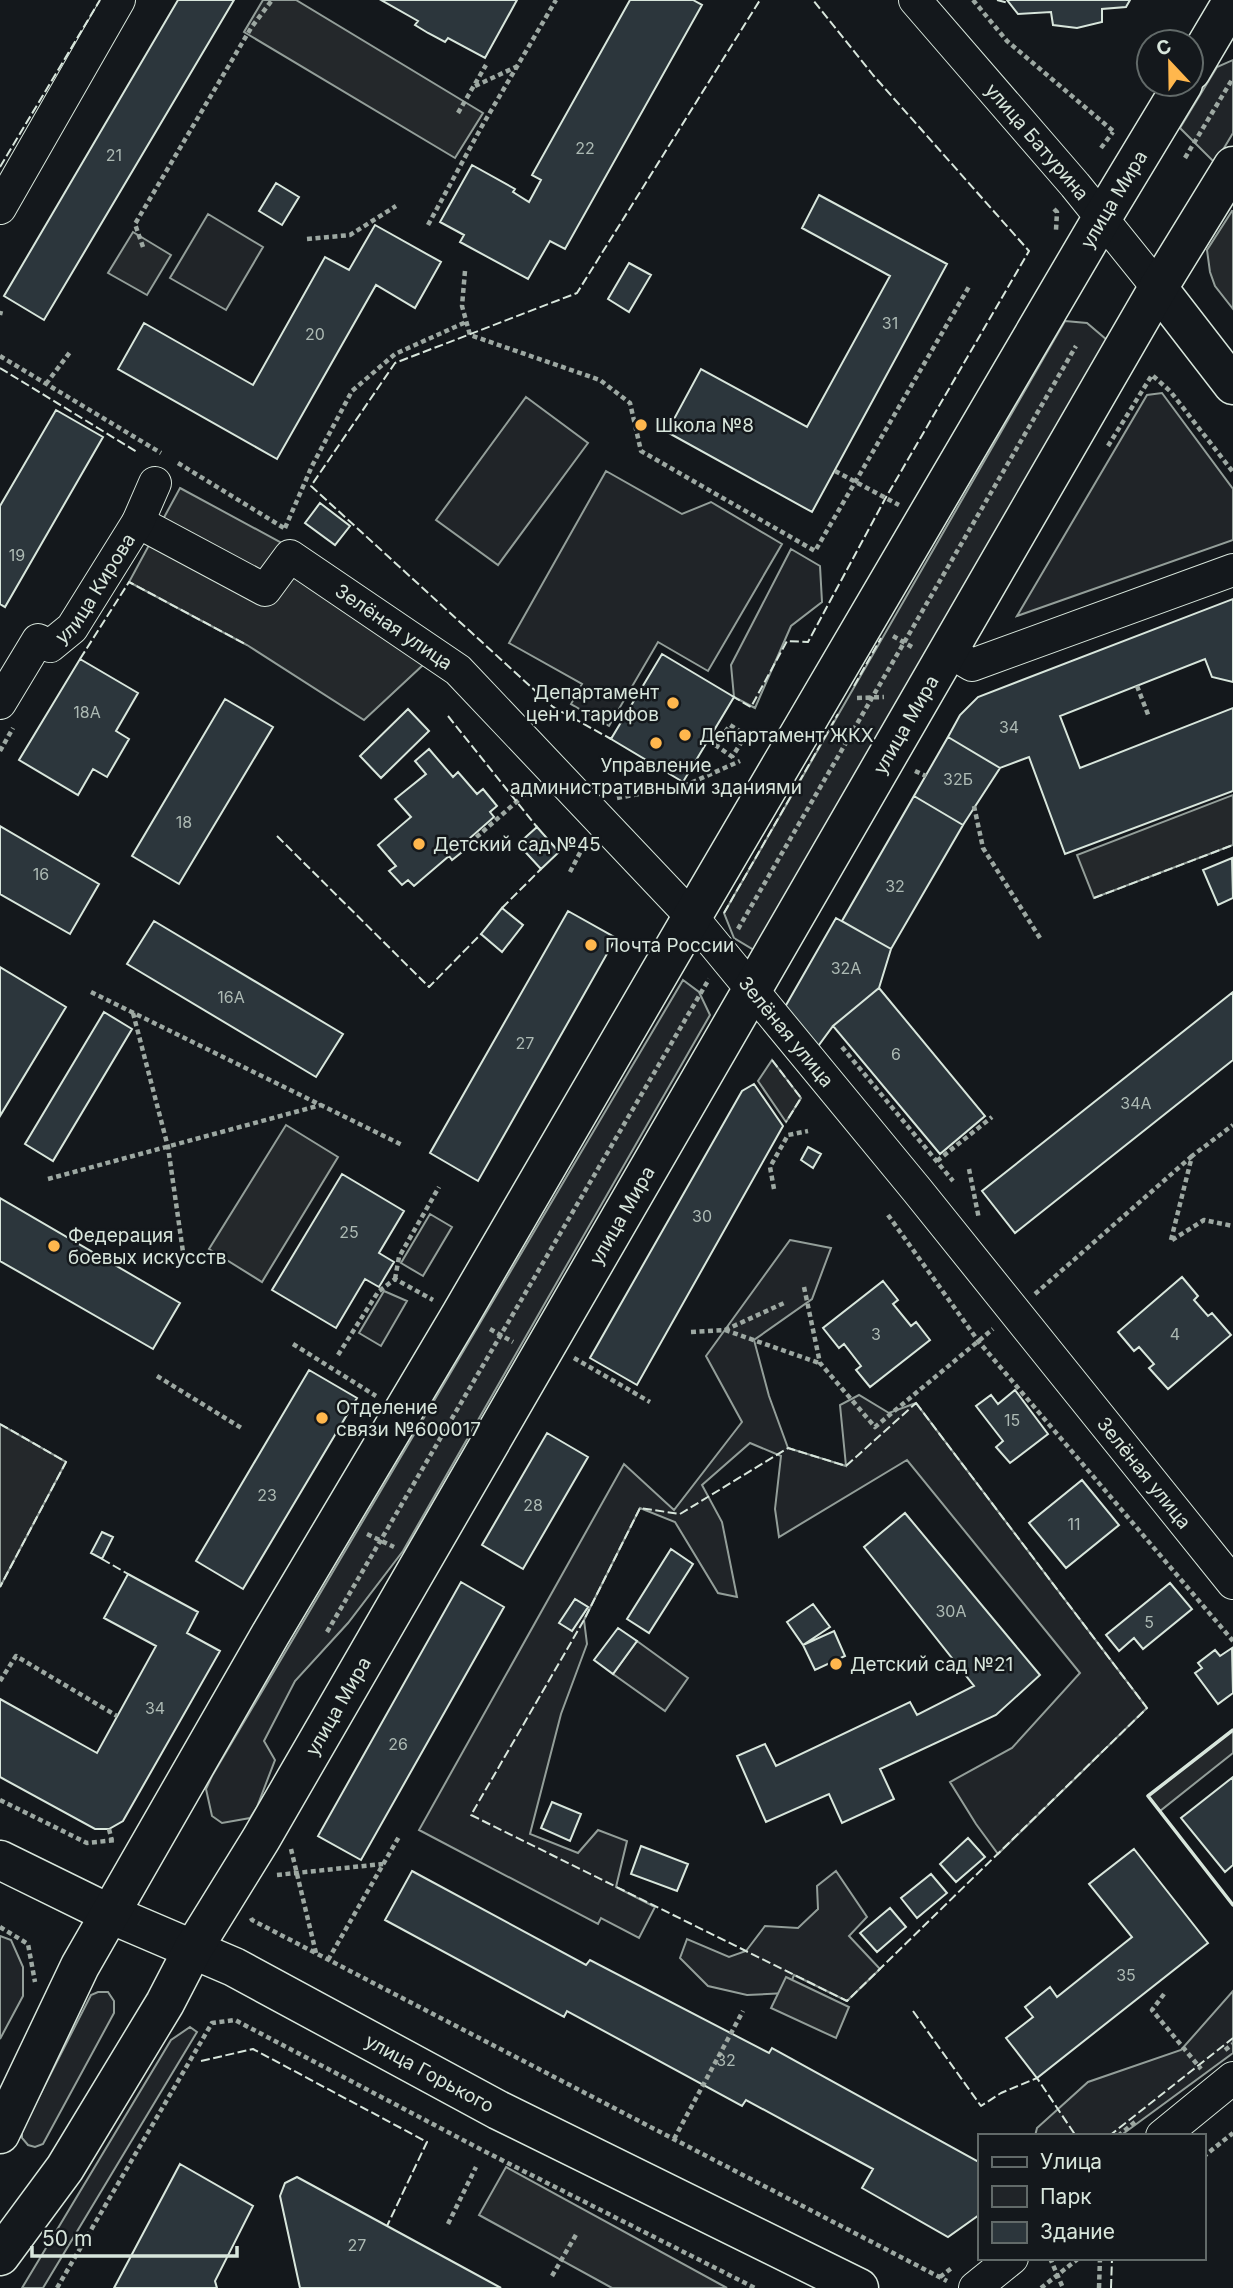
<svg xmlns="http://www.w3.org/2000/svg" width="1233" height="2288" font-family="Inter,sans-serif">
  <style>
    .green { fill: #202428; stroke: #939e99; stroke-width: 2; fill-rule: evenodd }
    .parking { fill: #24282b; stroke: #939e99; stroke-width: 2 }
    .building { fill: #2c363c; stroke: #d8e6dc; stroke-width: 2 }
    .lines { fill: none; stroke-linecap: round; stroke-linejoin: round }
    .minor-casing { stroke: #d8e6dc; stroke-width: 34 }
    .major-casing { stroke: #d8e6dc; stroke-width: 41 }
    .path { stroke: #9da8a2; stroke-width: 4.5; stroke-dasharray: 5 3.5; stroke-linecap: butt }
    .minor { stroke: #14181c; stroke-width: 32 }
    .major { stroke: #14181c; stroke-width: 38 }
    .fence { stroke: #d8e6dc; stroke-width: 2; stroke-dasharray: 9 3.5; stroke-linecap: butt }
    .wall { stroke: #d8e6dc; stroke-width: 3.5 }
    .poi-dot { fill: #ffb74d; stroke: #14181c; stroke-width: 2.5 }
    .labels { text-anchor: middle; dominant-baseline: central; stroke-width: 5; stroke-linejoin: round; paint-order: stroke }
    .number-label { font-size: 16px; fill: #adbab4 }
    .street-label { font-size: 19px; fill: #d8e6dc; stroke: #14181c }
    .poi-label { font-size: 19px; fill: #d8e6dc; stroke: #14181c; text-anchor: start }
  </style>
  <rect width="100%" height="100%" fill="#14181c"/>
  <!-- green -->
  <path class="green" d="M1233,60V133L1215,163L1180,128L1217,67Z
    M208,214L263,247L226,310L170,278Z
    M1065,321L1087,323L1107,340L754,950L734,938L724,913Z
    M1162,393L1233,489V540L1017,616L1147,395Z
    M526,397L588,443L498,565L436,520Z
    M606,471L682,514L711,502L782,544L708,671L658,642L609,726L571,704L582,684L509,643Z
    M791,549L820,566L822,602L791,626L755,708L734,697L731,665Z
    M683,980L699,992L710,1015L403,1551L348,1623L295,1681L264,1741L275,1760L257,1807L250,1818L222,1823L212,1816L206,1789L212,1776Z
    M430,1214L452,1227L423,1276L401,1263Z
    M790,1240L831,1248L812,1299L754,1340L769,1396L788,1448L846,1466L840,1405L859,1395L889,1413L916,1403L1147,1708L998,1854L976,1824L950,1782L1012,1748L1080,1673L907,1460L779,1537L775,1509L781,1456L750,1443L702,1485L722,1522L737,1597L718,1593L675,1522L640,1508L584,1620L587,1644L561,1714L530,1834L578,1853L598,1830L627,1841L616,1887L655,1907L639,1938L601,1918L598,1924L419,1830L624,1464L674,1510L742,1422L706,1356ZM575,1599L588,1607L572,1631L560,1623Z
    M384,1291L407,1301L381,1346L359,1333Z
    M637,1641L688,1678L665,1711L613,1674Z
    M836,1871L867,1917L849,1936L880,1969L847,2001L794,1975L787,1993L747,1995L708,1986L680,1958L687,1939L729,1957L746,1951L765,1926L798,1928L818,1909L817,1886Z
    M0,1936L11,1940L23,1967V1996L0,2039Z
    M1233,1991V2053L1120,2136H1035L1037,2128L1088,2082L1181,2050Z
    M98,1992H108L114,2001V2013L43,2144L35,2147L28,2145L22,2138V2130L91,1995Z
    M190,2027L197,2032L43,2288H22L171,2040Z"/>
  <!-- parking -->
  <path class="parking" d="M263,0H296L483,113L455,158L244,32Z
    M1232,211H1233V309L1215,286L1210,272L1207,250Z
    M133,232L171,255L147,295L108,273Z
    M180,488L304,555L438,651L364,720L247,645L129,582Z
    M1233,795V845L1094,898L1077,855Z
    M772,1060L801,1098L786,1122L758,1081Z
    M286,1125L338,1157L262,1282L209,1249Z
    M0,1424L66,1462L0,1587Z
    M1233,1730V1753L1160,1811L1148,1796Z
    M786,1977L849,2007L836,2038L771,2008Z
    M506,2167L727,2288H612L479,2215Z"/>
  <!-- building -->
  <path class="building" d="M178,0H234L44,320L4,296Z
    M381,0H517L485,58L448,38L445,42L428,33L415,25L418,21Z
    M630,0H693L702,5L565,249L550,241L528,279L460,242L464,235L440,222L472,165L515,189L513,192L529,202L541,180L532,175Z
    M1007,0H1130L1126,7L1102,9V22L1077,28L1053,25L1051,12L1018,14Z
    M276,183L299,197L282,225L259,211Z
    M819,195L947,264L812,512L667,432L701,369L807,427L890,276L802,228Z
    M375,225L441,262L415,308L376,285L277,459L118,369L144,323L253,385L325,257L349,270Z
    M629,263L651,275L629,312L608,299Z
    M56,410L103,437L5,607L0,604V506Z
    M320,503L350,526L335,545L305,523Z
    M1233,599V682L1212,677L1205,659L1060,716L1080,768L1233,708V791L1065,854L1029,757L1000,768L948,737L960,715L978,697Z
    M662,654L734,697L683,782L611,739Z
    M80,659L138,693L116,731L129,739L107,777L93,769L78,795L19,760Z
    M225,699L273,727L179,884L132,856Z
    M408,709L429,731L381,778L360,756Z
    M948,737L1000,768L963,825L914,796Z
    M429,749L453,777L458,772L477,794L483,789L497,806L490,812L494,817L462,845L466,849L452,860L449,856L414,886L408,880L402,885L389,871L396,866L378,845L411,817L395,799L426,774L415,761Z
    M914,796L963,825L891,949L842,921Z
    M0,826L99,884L70,934L0,894Z
    M537,827L559,852L541,869L518,844Z
    M1232,858L1233,898L1218,905L1203,870Z
    M502,908L523,925L502,952L481,934Z
    M568,911L616,938L478,1181L430,1153Z
    M836,918L891,949L879,988L833,1026L816,1049L785,1007Z
    M154,921L343,1034L316,1077L127,964Z
    M0,967L66,1007L0,1116Z
    M879,988L985,1116L940,1154L833,1026Z
    M1233,992V1060L1015,1233L982,1191Z
    M104,1012L132,1029L53,1161L25,1144Z
    M754,1084L783,1126L637,1385L590,1358L742,1091Z
    M808,1147L821,1154L813,1168L801,1160Z
    M342,1174L404,1211L379,1253L394,1262L379,1287L365,1279L336,1328L272,1290Z
    M0,1198L180,1303L153,1349L0,1261Z
    M1182,1277L1198,1296L1194,1300L1208,1316L1212,1313L1231,1335L1168,1389L1149,1368L1154,1364L1139,1347L1134,1351L1118,1332Z
    M883,1281L898,1300L893,1304L911,1326L916,1322L930,1340L870,1387L856,1370L861,1366L844,1344L839,1348L823,1328Z
    M309,1370L357,1398L243,1589L196,1561Z
    M1015,1390L1048,1434L1010,1463L996,1447L1003,1441L976,1406L991,1395L998,1404Z
    M547,1433L588,1457L523,1569L482,1545Z
    M1082,1480L1119,1525L1066,1568L1029,1523Z
    M905,1513L1040,1675L996,1715L880,1769L894,1799L842,1823L829,1794L766,1822L737,1756L765,1744L776,1766L910,1702L917,1715L974,1686L864,1547Z
    M102,1532L113,1537L102,1559L91,1553Z
    M671,1549L693,1564L649,1633L627,1619Z
    M128,1574L198,1612L187,1633L220,1651L123,1821L109,1829H95L0,1777V1699L97,1753L156,1646L104,1618Z
    M461,1582L504,1607L361,1860L318,1836Z
    M1170,1583L1192,1609L1143,1649L1134,1638L1119,1651L1106,1635Z
    M575,1599L588,1607L572,1631L559,1623Z
    M813,1604L830,1627L803,1645L787,1622Z
    M618,1628L637,1641L613,1674L594,1660Z
    M834,1631L845,1656L815,1670L803,1645Z
    M1232,1648L1233,1693L1218,1704L1195,1673L1202,1668L1198,1663L1215,1650L1220,1656Z
    M1233,1777V1865L1225,1872L1181,1818Z
    M552,1802L581,1814L570,1841L541,1828Z
    M968,1838L985,1857L956,1882L940,1864Z
    M641,1846L688,1864L677,1891L631,1874Z
    M1134,1849L1208,1943L1037,2078L1006,2038L1033,2017L1025,2007L1050,1987L1057,1997L1132,1937L1089,1884Z
    M412,1871L586,1965L590,1960L769,2053L772,2048L979,2162V2215L948,2237L862,2188L873,2169L746,2100L742,2106L567,2011L564,2017L385,1920Z
    M931,1874L947,1893L917,1918L901,1898Z
    M890,1908L906,1927L877,1952L860,1933Z
    M180,2164L253,2206L215,2281L217,2288H114Z
    M297,2177L457,2264L501,2288H300L280,2196L285,2183Z"/>
  <g class="lines">
    <!-- minor casing -->
    <g class="minor-casing">
      <g id="minor">
        <path id="s1" d="M915,0L1075,185L1158,288"/>
        <path d="M0,208L119,0"/>
        <path id="s2" d="M138,522L265,590L290,556L458,670L692,917L917,1190L1233,1583"/>
        <path d="M948,651L972,665L1233,570"/>
        <path id="s3" d="M0,703L38,640L50,646L72,628L138,522L155,483"/>
        <path d="M1162,2136L1233,2078"/>
        <path d="M975,2288L1012,2258"/>
      </g>
    </g>
    <!-- major casing -->
    <g class="major-casing">
      <g id="major">
        <path d="M1191,71L1233,0"/>
        <path d="M1158,288L1233,385"/>
        <path id="s4" d="M0,1860L110,1914L234,1967L498,2110L859,2288"/>
        <path id="s5" d="M0,2134L80,1966L270,1635L461,1314L692,917L1102,218L1183,84"/>
        <path id="s6" d="M0,2256L65,2168L165,2003L193,1949L261,1839L1158,288L1233,166"/>
      </g>
    </g>
    <!-- path -->
    <path class="path" d="M973,0L1007,41L1113,131
      M475,86L518,66
      M458,113L486,65
      M1101,148L1113,132
      M1185,158L1233,78
      M1054,209L1057,212L1056,230
      M428,225L482,126L556,0
      M307,239L350,235L396,206
      M143,247L135,224L251,28L272,0
      M465,271L462,306L470,335L600,380L630,403L641,451L815,551L970,285
      M0,315L1,311
      M0,356L161,453
      M46,384L70,352
      M1108,446L1152,375L1170,391L1233,472
      M178,463L284,528
      M835,471L899,505
      M285,528L312,466L352,391L395,354L466,322
      M893,636L912,647
      M1137,686L1149,717
      M857,698L884,697
      M708,740L734,758
      M716,746L730,725L746,735L732,757
      M0,751L13,728
      M915,771L926,776
      M617,798L684,786L740,761
      M974,806L983,848L1040,938
      M470,843L532,788
      M570,872L584,845
      M738,929L1076,346
      M91,992L402,1145
      M133,1013L168,1147L184,1259
      M842,1047L953,1181
      M937,1161L992,1117
      M969,1169L979,1219
      M48,1179L321,1105
      M774,1189L770,1167L788,1135L808,1131
      M888,1215L979,1342L1233,1641
      M1171,1240L1192,1156L1233,1125
      M1172,1240L1204,1220L1233,1226
      M395,1279L399,1257L439,1187
      M804,1287L820,1363L875,1427L993,1329
      M1035,1294L1192,1156
      M490,1329L513,1342
      M725,1330L819,1363
      M691,1332L725,1330L784,1303
      M293,1344L376,1396
      M338,1355L378,1292L395,1279L433,1300
      M574,1358L650,1402
      M157,1376L243,1429
      M367,1534L394,1547
      M327,1632L709,979
      M0,1681L16,1656L117,1716
      M0,1800L87,1843L116,1840
      M109,1829L112,1841
      M291,1849L316,1953
      M277,1875L383,1864
      M251,1918L252,1920L947,2281
      M0,1927L28,1944L35,1982
      M328,1960L400,1835
      M1164,1994L1152,2010L1201,2069
      M1225,2050L1233,2044
      M1118,2136L1136,2121
      M674,2139L743,2011
      M1203,2157L1233,2133
      M448,2224L476,2167
      M1050,2258L1063,2288
      M552,2276L577,2233
      M940,2277L953,2267
      M57,2288L212,2023L235,2020L482,2150L755,2288
      M1041,2288L1079,2258
      M1099,2288L1100,2258"/>
    <!-- minor -->
    <use href="#minor" class="minor"/>
    <!-- major -->
    <use href="#major" class="major"/>
    <!-- fence -->
    <path class="fence" d="M997,0L1009,3
      M0,167L100,0
      M0,368L137,452
      M80,659L129,582L247,645
      M854,686L881,638
      M732,696L751,707L787,641L808,642L885,499L1029,251L873,75L813,0
      M448,716L537,827
      M612,737L611,739L553,707L311,486L395,363L577,293L760,0
      M277,836L429,987L481,934
      M1094,898L1233,845
      M502,908L541,869
      M724,913L838,714
      M772,1060L801,1098L786,1122
      M916,1403L1147,1708L847,2001L471,1815L584,1620L640,1508L680,1514L788,1448L846,1466Z
      M0,1424L66,1462L0,1587
      M102,1559L128,1574
      M913,2011L981,2106L1001,2093L1037,2078L1076,2136
      M201,2061L253,2049L427,2142L387,2226
      M1109,2136L1233,2038
      M1111,2288L1112,2258"/>
    <!-- wall -->
    <path class="wall" d="M1233,1730L1148,1796L1233,1905"/>
  </g>
  <!-- markers -->
  <g class="poi-dot">
    <circle cx="641" cy="425" r="7"/>
    <circle cx="673" cy="703" r="7"/>
    <circle cx="685" cy="735" r="7"/>
    <circle cx="656" cy="743" r="7"/>
    <circle cx="419" cy="844" r="7"/>
    <circle cx="591" cy="945" r="7"/>
    <circle cx="54" cy="1246" r="7"/>
    <circle cx="322" cy="1418" r="7"/>
    <circle cx="836" cy="1664" r="7"/>
  </g>
  <g class="labels">
    <!-- number labels -->
    <g class="number-label">
      <text x="585" y="148">22</text>
      <text x="114" y="155">21</text>
      <text x="890" y="323">31</text>
      <text x="315" y="334">20</text>
      <text x="17" y="555">19</text>
      <text x="87" y="712">18А</text>
      <text x="1009" y="727">34</text>
      <text x="958" y="779">32Б</text>
      <text x="184" y="822">18</text>
      <text x="41" y="874">16</text>
      <text x="895" y="886">32</text>
      <text x="846" y="968">32А</text>
      <text x="231" y="997">16А</text>
      <text x="525" y="1043">27</text>
      <text x="896" y="1054">6</text>
      <text x="1136" y="1103">34А</text>
      <text x="702" y="1216">30</text>
      <text x="349" y="1232">25</text>
      <text x="876" y="1334">3</text>
      <text x="1175" y="1334">4</text>
      <text x="1012" y="1420">15</text>
      <text x="267" y="1495">23</text>
      <text x="533" y="1505">28</text>
      <text x="1074" y="1524">11</text>
      <text x="951" y="1611">30А</text>
      <text x="1149" y="1622">5</text>
      <text x="155" y="1708">34</text>
      <text x="398" y="1744">26</text>
      <text x="1126" y="1975">35</text>
      <text x="726" y="2060">32</text>
      <text x="357" y="2245">27</text>
    </g>
    <!-- street labels -->
    <g class="street-label">
      <text stroke="none"><textPath href="#s1" startOffset="187">улица Батурина</textPath></text>
      <text stroke="none"><textPath href="#s5" startOffset="2233">улица Мира</textPath></text>
      <text stroke="none"><textPath href="#s3" startOffset="161">улица Кирова</textPath></text>
      <text stroke="none"><textPath href="#s2" startOffset="312">Зелёная улица</textPath></text>
      <text stroke="none"><textPath href="#s6" startOffset="1780">улица Мира</textPath></text>
      <text stroke="none"><textPath href="#s2" startOffset="878">Зелёная улица</textPath></text>
      <text stroke="none"><textPath href="#s6" startOffset="1213">улица Мира</textPath></text>
      <text stroke="none"><textPath href="#s2" startOffset="1446">Зелёная улица</textPath></text>
      <text stroke="none"><textPath href="#s6" startOffset="646">улица Мира</textPath></text>
      <text stroke="none"><textPath href="#s4" startOffset="480">улица Горького</textPath></text>
    </g>
    <!-- poi labels -->
    <g class="poi-label">
      <text x="655" y="425">Школа №8</text>
      <text x="659" y="692" text-anchor="end">Департамент<tspan x="659" dy="22">цен и тарифов</tspan></text>
      <text x="699" y="735">Департамент ЖКХ</text>
      <text x="656" y="765" text-anchor="middle">Управление<tspan x="656" dy="22">административными зданиями</tspan></text>
      <text x="433" y="844">Детский сад №45</text>
      <text x="605" y="945">Почта России</text>
      <text x="68" y="1235">Федерация<tspan x="68" dy="22">боевых искусств</tspan></text>
      <text x="336" y="1407">Отделение<tspan x="336" dy="22">связи №600017</tspan></text>
      <text x="850" y="1664">Детский сад №21</text>
    </g>
  </g>
  <!-- legend -->
  <rect x="978" y="2134" width="228" height="126" fill="#14181c" stroke="#626a69" stroke-width="2"/>
  <rect x="992" y="2157" width="35" height="10" fill="#14181c" stroke="#626a69" stroke-width="2"/>
  <text x="1040" y="2169" font-size="21" fill="#d8e6dc">Улица</text>
  <rect x="992" y="2186" width="35" height="21" fill="#202428" stroke="#626a69" stroke-width="2"/>
  <text x="1040" y="2204" font-size="21" fill="#d8e6dc">Парк</text>
  <rect x="992" y="2222" width="35" height="21" fill="#2c363c" stroke="#626a69" stroke-width="2"/>
  <text x="1040" y="2239" font-size="21" fill="#d8e6dc">Здание</text>
  <!-- north arrow -->
  <g transform="translate(1170 63) rotate(338)"><circle r="33" fill="#14181c" stroke="#626a69" stroke-width="2"/>
  <path d="M0-5L12 26L0 18L-12 26Z" fill="#ffb74d"/>
  <text y="-10" font-size="19" font-weight="bold" text-anchor="middle" fill="#d8e6dc">С</text>
  </g>
  <!-- scale -->
  <path d="M32 2246v10h205v-10" fill="none" stroke="#d8e6dc" stroke-width="3.5"/>
  <text x="42" y="2246" font-size="21" fill="#d8e6dc" stroke="#14181c" stroke-width="5" paint-order="stroke">50 m</text>
</svg>
